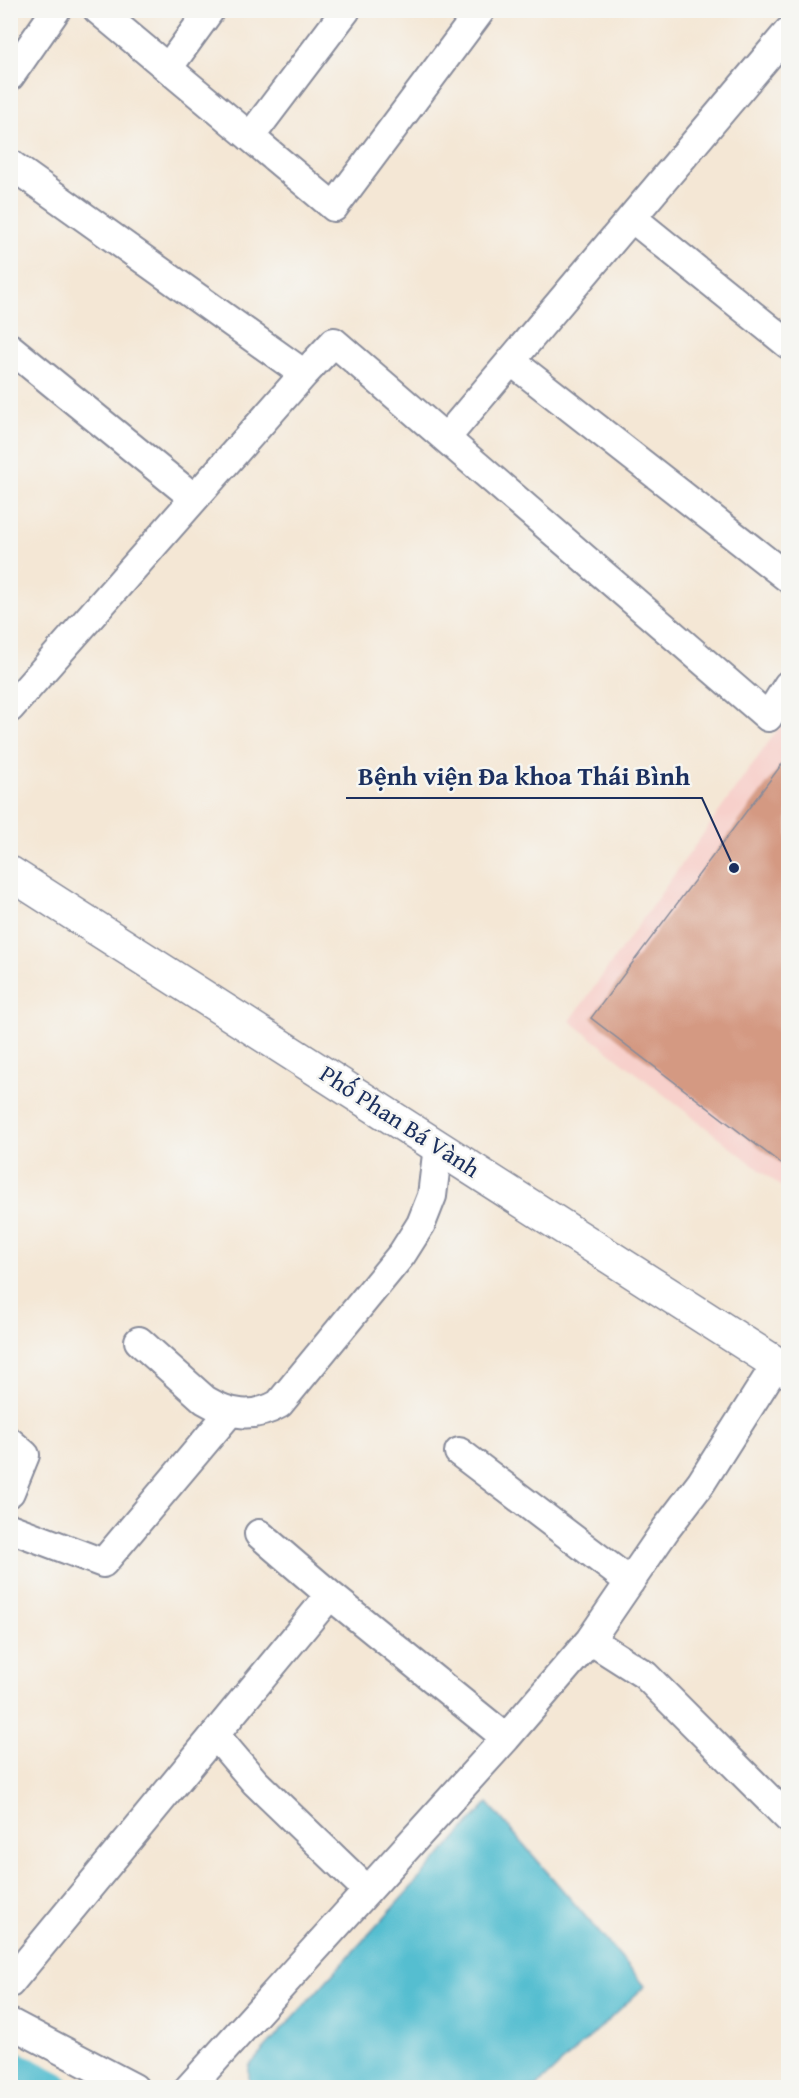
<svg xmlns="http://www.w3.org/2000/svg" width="799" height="2098" font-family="'Gentium Book Plus',serif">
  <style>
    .built { fill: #f7d0cb }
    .water { fill: #54bed0; stroke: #387697; stroke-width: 1.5 }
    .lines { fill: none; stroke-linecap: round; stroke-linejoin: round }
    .canal { stroke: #54bed0; stroke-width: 34 }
    .building { fill: #d49982 }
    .minor-casing { stroke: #888b9a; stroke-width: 32 }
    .tertiary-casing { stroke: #888b9a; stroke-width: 36 }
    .minor { stroke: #fff; stroke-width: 28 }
    .tertiary { stroke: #fff; stroke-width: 33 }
    .labels { text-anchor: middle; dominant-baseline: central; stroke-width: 5; stroke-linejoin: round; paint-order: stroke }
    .street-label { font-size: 24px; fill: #1b2f5e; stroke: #f6f6f2 }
    .leader { fill: none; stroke: #1b2f5e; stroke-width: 2 }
    .callout-dot { fill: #1b2f5e; stroke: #f6f6f2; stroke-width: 2 }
    .callout-label { font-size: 26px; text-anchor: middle; font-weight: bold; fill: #1b2f5e; stroke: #f6f6f2; stroke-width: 5; stroke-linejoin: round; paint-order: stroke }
  </style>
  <rect width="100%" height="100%" fill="#f6f6f2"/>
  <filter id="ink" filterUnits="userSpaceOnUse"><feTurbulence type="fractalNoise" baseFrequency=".0167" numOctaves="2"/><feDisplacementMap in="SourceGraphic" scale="12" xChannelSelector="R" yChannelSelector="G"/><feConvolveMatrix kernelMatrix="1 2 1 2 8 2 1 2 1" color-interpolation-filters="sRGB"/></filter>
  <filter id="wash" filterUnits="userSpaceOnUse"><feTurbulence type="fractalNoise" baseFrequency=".008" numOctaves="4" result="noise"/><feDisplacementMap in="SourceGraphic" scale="24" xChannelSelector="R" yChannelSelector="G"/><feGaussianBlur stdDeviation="1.35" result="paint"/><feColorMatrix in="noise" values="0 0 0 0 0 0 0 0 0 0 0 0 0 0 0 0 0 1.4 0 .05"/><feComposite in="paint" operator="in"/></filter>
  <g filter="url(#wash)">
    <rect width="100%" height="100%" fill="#f4e7d5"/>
    <!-- built -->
    <path class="built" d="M788,715V1192L570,1021Z"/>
    <!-- water -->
    <path class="water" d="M488,1803L645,1986L536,2087H249V2066Z"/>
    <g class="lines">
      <!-- canal -->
      <path class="canal" d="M10,2066L53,2088"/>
    </g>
    <g id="blocks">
      <!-- building -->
      <path class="building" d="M788,756V1169L591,1018Z"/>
    </g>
  </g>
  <g filter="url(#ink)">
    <use href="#blocks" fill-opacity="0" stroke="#888b9a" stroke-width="1.5"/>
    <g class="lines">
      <!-- minor casing -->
      <g class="minor-casing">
        <path id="minor" d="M98,10L334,207L481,10
          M168,68L210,10
          M10,76L56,10
          M250,137L346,10
          M10,164L304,374
          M632,218L788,344
          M10,348L194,498
          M511,361L788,578
          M446,438L788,32
          M10,708L304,374L334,342L768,717L788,685
          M139,1341L205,1400C230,1415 253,1419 279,1404L402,1254L421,1224L432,1196L438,1146
          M10,1442L25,1455L10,1492
          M459,1452L630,1582
          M10,1528L103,1563L230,1412
          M259,1534L330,1595
          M590,1640L645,1675L788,1818
          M215,1735L255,1782L367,1890
          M10,1983L330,1595L506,1738
          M10,2023L134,2088
          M189,2088L506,1738L590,1640L666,1529L701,1483L777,1363"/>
      </g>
      <!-- tertiary casing -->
      <g class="tertiary-casing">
        <path id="tertiary" d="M10,873L788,1371"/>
      </g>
      <!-- minor -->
      <use href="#minor" class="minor"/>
      <!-- tertiary -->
      <use href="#tertiary" class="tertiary"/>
    </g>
  </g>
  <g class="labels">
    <!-- street labels -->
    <g class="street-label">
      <text transform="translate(400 1121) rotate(33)">Phố Phan Bá Vành</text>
    </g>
  </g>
  <!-- callouts -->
  <path class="leader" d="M734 868L702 798H346"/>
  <circle class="callout-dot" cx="734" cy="868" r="6"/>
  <g class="callout-label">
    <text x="524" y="785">Bệnh viện Đa khoa Thái Bình</text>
  </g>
  <!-- margin -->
  <rect width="799" height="2098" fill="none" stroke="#f6f6f2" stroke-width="36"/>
</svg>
